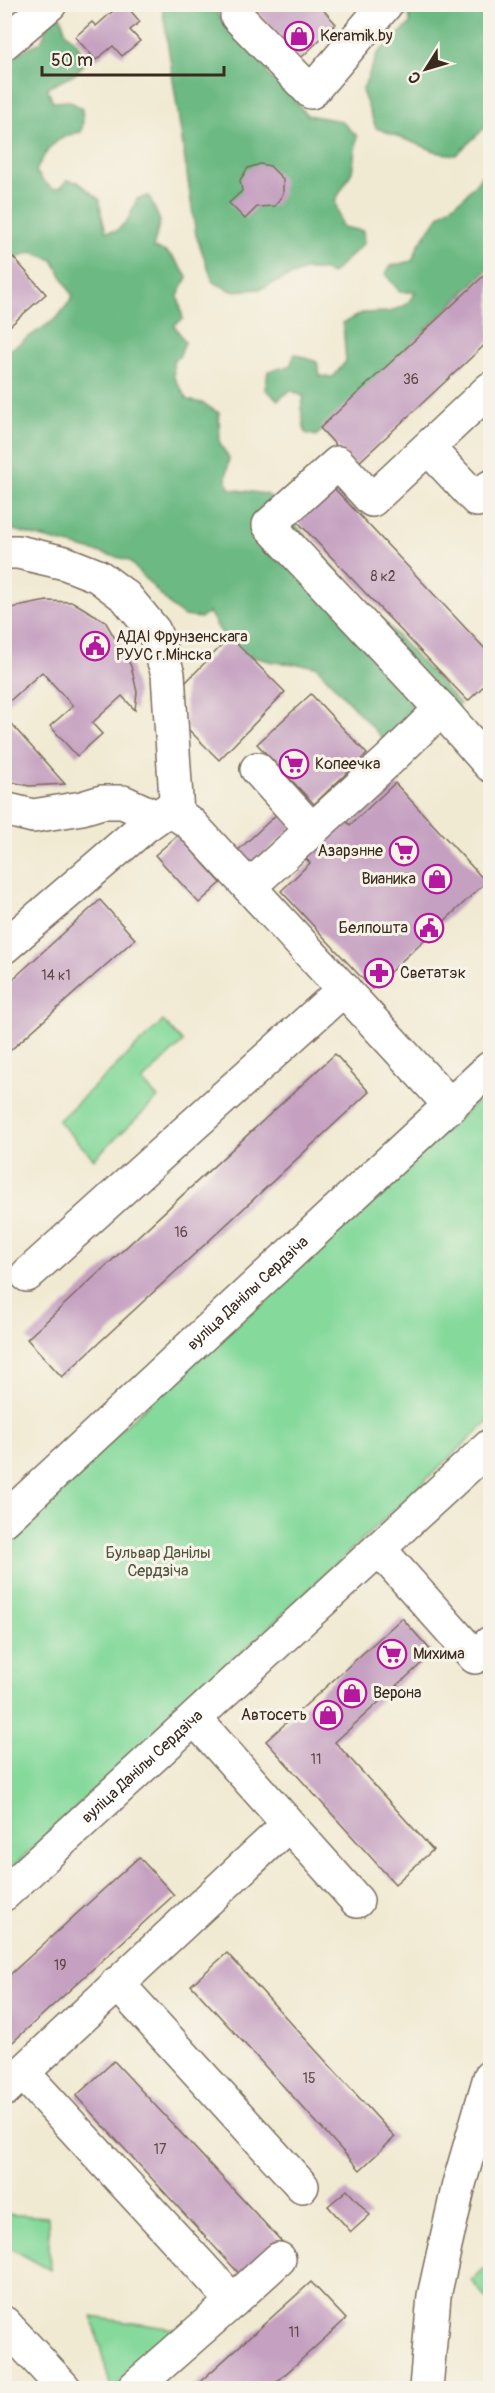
<svg xmlns="http://www.w3.org/2000/svg" width="495" height="2393" font-family="Pangolin,sans-serif">
  <style>
    .green { fill: #85d99b; stroke: #60825c; stroke-width: 1.5 }
    .forest { fill: #6cb983; stroke: #547250; stroke-width: 1.5 }
    .building { fill: #c5a0c1 }
    .lines { fill: none; stroke-linecap: round; stroke-linejoin: round }
    .minor-casing { stroke: #7b6d5d; stroke-width: 36 }
    .minor { stroke: #fff; stroke-width: 33 }
    .labels { text-anchor: middle; dominant-baseline: central; stroke-width: 6; stroke-linejoin: round; paint-order: stroke }
    .number-label { font-size: 14px; fill: #5e4847 }
    .poi-label { font-size: 16px; fill: #3b2a1e; stroke: #f7f3e8; text-anchor: start }
    .street-label { font-size: 16px; fill: #3b2a1e; stroke: #f7f3e8 }
    .park-label { font-size: 16px; fill: #4e563d; stroke: #f7f3e8 }
  </style>
  <rect width="100%" height="100%" fill="#f7f3e8"/>
  <filter id="ink" filterUnits="userSpaceOnUse"><feTurbulence type="fractalNoise" baseFrequency=".0167" numOctaves="2"/><feDisplacementMap in="SourceGraphic" scale="12" xChannelSelector="R" yChannelSelector="G"/><feConvolveMatrix kernelMatrix="1 2 1 2 8 2 1 2 1" color-interpolation-filters="sRGB"/></filter>
  <filter id="wash" filterUnits="userSpaceOnUse"><feTurbulence type="fractalNoise" baseFrequency=".008" numOctaves="4" result="noise"/><feDisplacementMap in="SourceGraphic" scale="24" xChannelSelector="R" yChannelSelector="G"/><feGaussianBlur stdDeviation="1.35" result="paint"/><feColorMatrix in="noise" values="0 0 0 0 0 0 0 0 0 0 0 0 0 0 0 0 0 1.4 0 .05"/><feComposite in="paint" operator="in"/></filter>
  <g filter="url(#wash)">
    <rect width="100%" height="100%" fill="#f1ead3"/>
    <!-- green -->
    <path class="green" d="M163,1021L183,1042L142,1081L158,1098L94,1159L58,1121Z
      M490,1090V1420L5,1874V1536Z
      M4,2214L48,2217L50,2270L5,2245Z
      M490,2263V2302L471,2281Z
      M92,2317L175,2329L114,2388H111Z"/>
    <!-- forest -->
    <path class="forest" d="M162,5H216L219,17L238,31L268,62L267,74L289,93L307,115L341,121L357,136L352,172L335,201L342,227L363,231L364,243L332,274L321,270H304L260,289L232,291L213,282L196,235Z
      M399,5H490V123L456,155L440,153L376,128L362,91L378,53L410,24L409,10Z
      M51,17H61L66,33L77,43L86,62L74,75L47,88L53,102L70,101L82,109L83,123L81,132C56,136 46,149 36,171L42,180L53,189L61,187L67,180L78,182L100,200L101,213L106,231H116L128,220L137,199L149,196L160,221L153,248C171,250 178,263 187,277L178,296L183,319L174,325L185,342L179,357L173,360L174,378L188,400L202,403L219,413L220,444L229,458L226,479L230,489L266,494L294,513L293,523L460,704L441,721L397,738H382L316,666L273,662L238,653L230,637L224,638L209,612L201,618L184,616L172,607L128,560L5,528L4,354L57,318L73,297L53,260L32,252L4,261L5,65L24,50L41,42Z
      M490,166V267L316,436L305,433L301,408L304,397L291,390L278,400L265,389L268,371L290,366L295,354L317,362L320,376L333,377L346,361L343,323L362,313L389,312L406,305L416,292H400L385,274L391,266L412,261L419,244L441,214L465,196Z"/>
    <g id="blocks">
      <!-- building -->
      <path class="building" d="M121,4H125L140,22L130,30L140,41L122,56L113,46L96,60L75,37L92,22L96,26Z
        M249,4H318L336,24L301,58Z
        M260,164L270,166L283,179V194L275,206L257,207L245,219L229,203L242,191L240,180L248,168Z
        M12,256L46,294L4,331V262Z
        M490,270V340L355,466L320,428Z
        M333,487L490,654V680L468,701L297,521Z
        M47,601L73,602L105,621L131,666L137,692L135,710L122,696L92,723L102,734L77,756L50,726L73,706L42,672L4,706V612L11,608Z
        M230,637L285,692L219,760L186,727L185,683Z
        M311,694L367,754L314,804L257,744Z
        M4,716L65,784L29,786L8,781L4,779Z
        M395,783L486,882L372,989L281,891L310,863L300,852L339,814L350,825Z
        M279,812L293,827L247,870L233,855Z
        M178,835L221,883L199,903L155,855Z
        M100,900L135,939L4,1056V987Z
        M335,1054L369,1092L62,1377L27,1339Z
        M402,1618L433,1653L335,1742L433,1850L395,1884L266,1741Z
        M139,1857L174,1895L4,2050V1980Z
        M227,1953L395,2137L360,2170L191,1985Z
        M114,2061L284,2244L245,2280L76,2096Z
        M347,2190L370,2215L351,2232L328,2206Z
        M311,2282L346,2319L270,2388H193Z"/>
    </g>
  </g>
  <g filter="url(#ink)">
    <use href="#blocks" fill-opacity="0" stroke="#7b6d5d" stroke-width="1.5"/>
    <g class="lines">
      <!-- minor casing -->
      <g class="minor-casing">
        <g id="minor">
          <path d="M237,16L311,92L386,4"/>
          <path d="M4,43L50,4"/>
          <path d="M490,389L372,500L338,463L269,525L441,709L490,765"/>
          <path d="M428,448L477,500L490,487"/>
          <path d="M4,552H18L65,563L98,576L126,597L154,631L168,674L177,814"/>
          <path d="M257,769L312,830"/>
          <path d="M4,809L33,816L82,808L102,802H123L156,817"/>
          <path d="M249,887L390,759L441,709"/>
          <path d="M4,947L145,826L169,809L190,823L451,1106"/>
          <path d="M27,1275L344,989"/>
          <path id="s1" d="M4,1520L490,1068"/>
          <path d="M379,1549L475,1657L490,1643"/>
          <path d="M195,1719L357,1901"/>
          <path id="s2" d="M4,1894L490,1446"/>
          <path d="M117,1983L302,2186"/>
          <path d="M23,2073L233,2301L134,2388"/>
          <path d="M4,2090L288,1825"/>
          <path d="M233,2301L279,2259"/>
          <path d="M4,2323L64,2388"/>
          <path d="M426,2388L434,2296L459,2184L490,2077"/>
        </g>
      </g>
      <!-- minor -->
      <use href="#minor" class="minor"/>
    </g>
  </g>
  <!-- icons -->
  <defs>
    <g id="shop-ring" transform="scale(1.5)"><circle r="9.5" fill="#f7f3e8" stroke="#b5179e" stroke-width="1.5"/><path d="M-5-2.5h2.3a2.7 3.5 0 0 1 5.4 0H5L5.5 6h-11ZM-1.5-2.5h3a1.5 2.3 0 0 0-3 0Z" fill="#b5179e"/></g>
    <g id="civic-ring" transform="scale(1.5)"><circle r="9.5" fill="#f7f3e8" stroke="#b5179e" stroke-width="1.5"/><path d="M-.6-6.5H3V-4.5H.6V-3L4-1V1h2V6H-6V1h2V-1L-.6-3ZM-1.2 2.5V6h2.4V2.5Z" fill="#b5179e"/></g>
    <g id="supermarket-ring" transform="scale(1.5)"><circle r="9.5" fill="#f7f3e8" stroke="#b5179e" stroke-width="1.5"/><path d="M-6-5.5h2.5l.6 2H6L4.5 2H-2.5L-4.4-4H-6ZM-1.5 3.2a1.3 1.3 0 1 0 .1 0ZM3 3.2a1.3 1.3 0 1 0 .1 0Z" fill="#b5179e"/></g>
    <g id="pharmacy-ring" transform="scale(1.5)"><circle r="9.5" fill="#f7f3e8" stroke="#b5179e" stroke-width="1.5"/><path d="M-2-6h4v4h4v4h-4v4h-4v-4h-4v-4h4Z" fill="#b5179e"/></g>
  </defs>
  <g fill-rule="evenodd">
    <use href="#shop-ring" x="299" y="36"/>
    <use href="#civic-ring" x="95" y="646"/>
    <use href="#supermarket-ring" x="294" y="764"/>
    <use href="#supermarket-ring" x="404" y="851"/>
    <use href="#shop-ring" x="437" y="879"/>
    <use href="#civic-ring" x="429" y="928"/>
    <use href="#pharmacy-ring" x="379" y="973"/>
    <use href="#supermarket-ring" x="392" y="1654"/>
    <use href="#shop-ring" x="352" y="1693"/>
    <use href="#shop-ring" x="328" y="1715"/>
  </g>
  <g class="labels">
    <!-- number labels -->
    <g class="number-label">
      <text x="411" y="379">36</text>
      <text x="383" y="576">8 к2</text>
      <text x="56" y="975">14 к1</text>
      <text x="181" y="1232">16</text>
      <text x="316" y="1759">11</text>
      <text x="60" y="1965">19</text>
      <text x="309" y="2078">15</text>
      <text x="160" y="2149">17</text>
      <text x="294" y="2332">11</text>
    </g>
    <!-- poi labels -->
    <g class="poi-label">
      <text x="320" y="36">Keramik.by</text>
      <text x="116" y="637">АДАІ Фрунзенскага<tspan x="116" dy="18">РУУС г.Мінска</tspan></text>
      <text x="315" y="764">Копеечка</text>
      <text x="383" y="851" text-anchor="end">Азарэнне</text>
      <text x="416" y="879" text-anchor="end">Вианика</text>
      <text x="408" y="928" text-anchor="end">Белпошта</text>
      <text x="400" y="973">Светатэк</text>
      <text x="413" y="1654">Михима</text>
      <text x="373" y="1693">Верона</text>
      <text x="307" y="1715" text-anchor="end">Автосеть</text>
    </g>
    <!-- street labels -->
    <g class="street-label">
      <text stroke="none"><textPath href="#s1" startOffset="333">вуліца Данілы Сердзіча</textPath></text>
      <text stroke="none"><textPath href="#s2" startOffset="188">вуліца Данілы Сердзіча</textPath></text>
    </g>
    <!-- park labels -->
    <g class="park-label">
      <text x="158" y="1553">Бульвар Данілы<tspan x="158" dy="18">Сердзіча</tspan></text>
    </g>
  </g>
  <!-- margin -->
  <rect width="495" height="2393" fill="none" stroke="#f7f3e8" stroke-width="24"/>
  <!-- north arrow -->
  <g transform="translate(426 69) rotate(233)" stroke="#f7f3e8" stroke-width="4.5" paint-order="stroke">
  <path d="M0-4.5L10 22L0 15L-10 22Z" fill="#3b2a1e"/>
  <text y="-9" font-size="16" font-weight="bold" text-anchor="middle" fill="#3b2a1e">С</text>
  </g>
  <!-- scale -->
  <path d="M42 66v9h182v-9" fill="none" stroke="#3b2a1e" stroke-width="3"/>
  <text x="51" y="66" font-size="18" fill="#3b2a1e" stroke="#f7f3e8" stroke-width="4.5" paint-order="stroke">50 m</text>
</svg>
